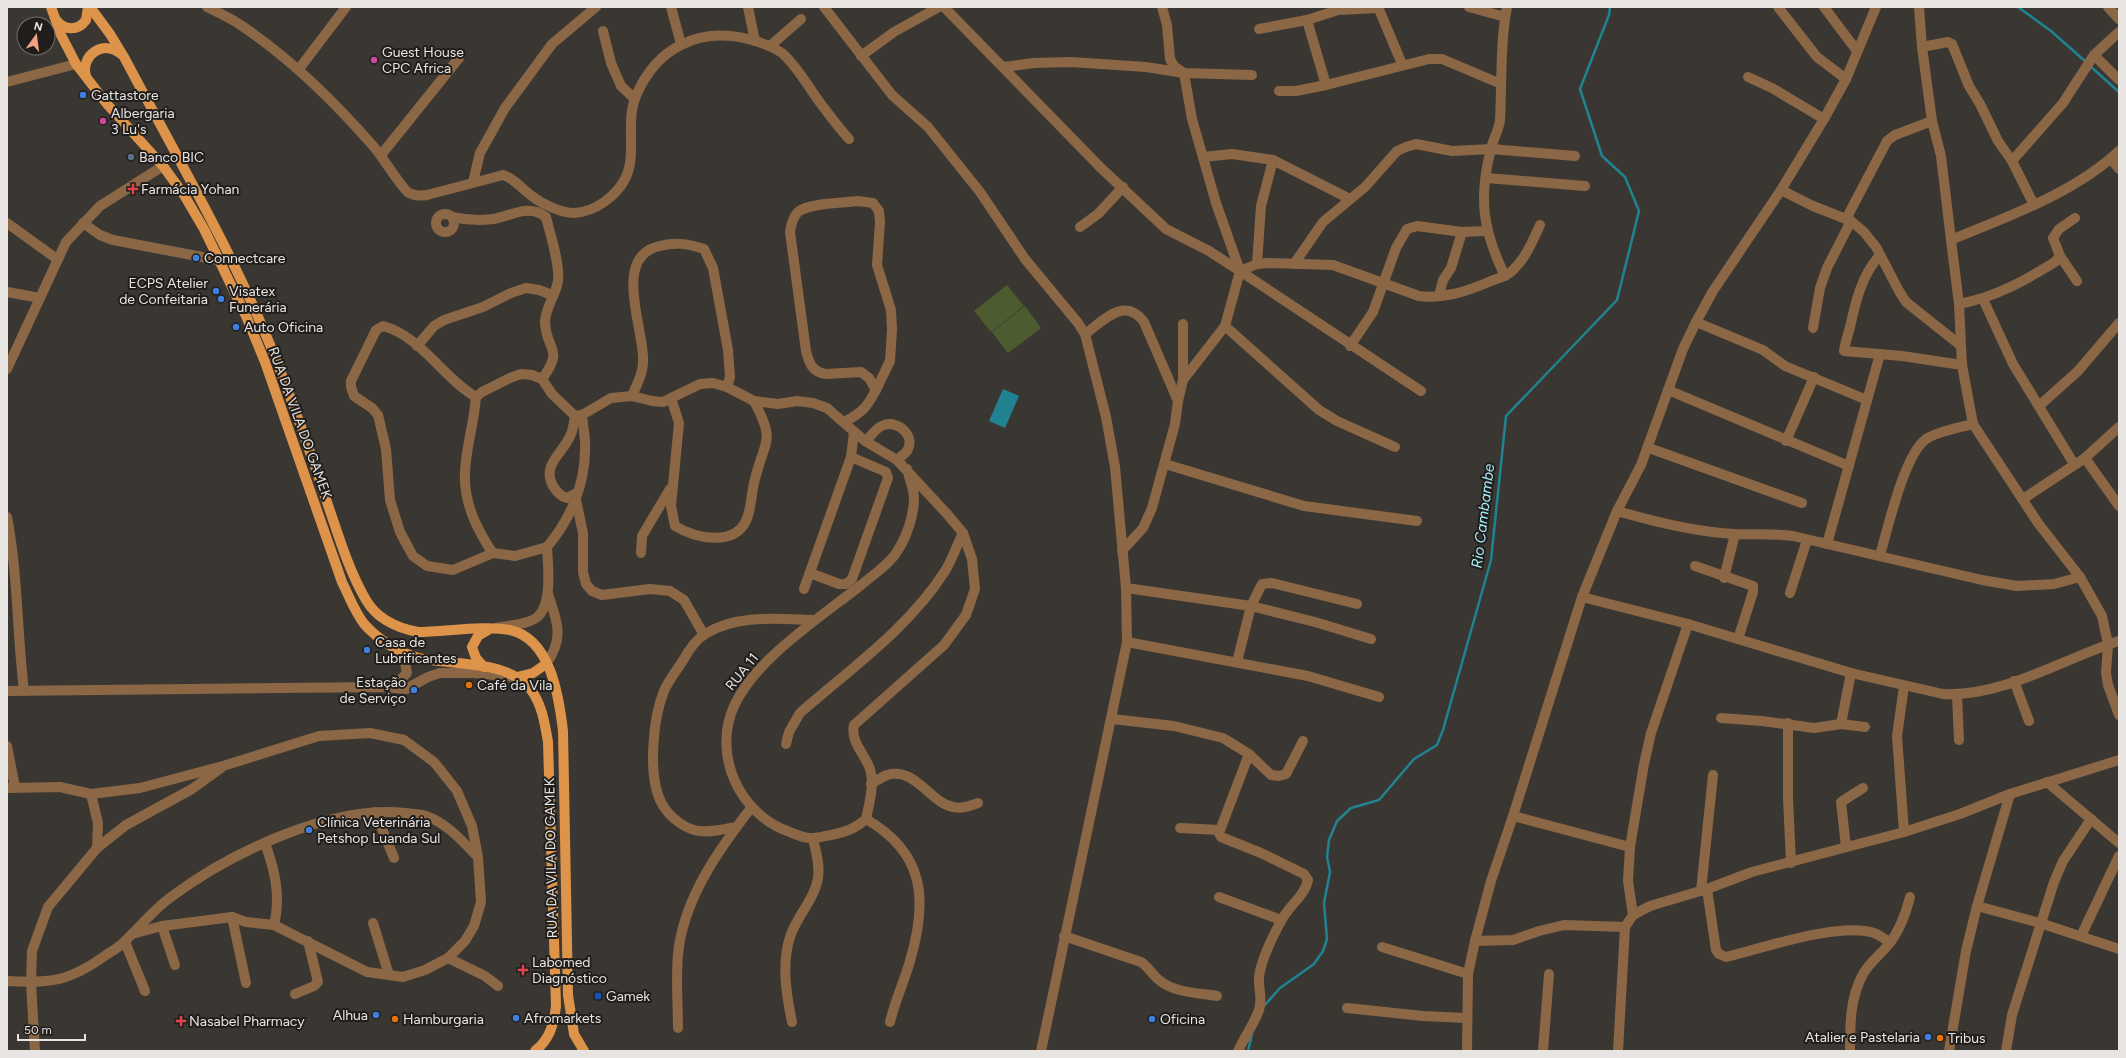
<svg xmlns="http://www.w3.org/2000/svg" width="2126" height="1058" font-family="Figtree,sans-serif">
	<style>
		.pitch { fill: #4d5c30 }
		.water { fill: #218391 }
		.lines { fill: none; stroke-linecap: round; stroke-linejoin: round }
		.stream { stroke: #218391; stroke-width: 2.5 }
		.minor { stroke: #8b6745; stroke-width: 10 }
		.major { stroke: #dd944a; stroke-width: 10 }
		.hotel-dot { fill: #d1479c; stroke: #201e1c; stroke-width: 1.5 }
		.shop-dot { fill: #3f7fe0; stroke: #201e1c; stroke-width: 1.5 }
		.service-dot { fill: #5c6f8a; stroke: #201e1c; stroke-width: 1.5 }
		.health-dot { fill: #e0444e; stroke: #201e1c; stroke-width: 1.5 }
		.food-dot { fill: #e8710a; stroke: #201e1c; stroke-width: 1.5 }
		.transit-dot { fill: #1a4fb4; stroke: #201e1c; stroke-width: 1.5 }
		.labels { text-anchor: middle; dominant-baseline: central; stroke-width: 4; stroke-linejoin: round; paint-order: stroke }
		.poi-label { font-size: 14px; fill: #e7e4e1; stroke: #201e1c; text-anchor: start }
		.street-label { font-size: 14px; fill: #e7e4e1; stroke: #201e1c }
		.water-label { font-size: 15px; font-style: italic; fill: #a7edf9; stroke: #201e1c }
	</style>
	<rect width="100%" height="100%" fill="#3a3732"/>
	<g class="pitch">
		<polygon points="1007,285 1024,306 991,332 974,311"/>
		<polygon points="1025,306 1041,328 1008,353 992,332"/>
	</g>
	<polygon class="water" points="1003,389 1019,396 1005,428 989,421"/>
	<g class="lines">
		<g class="stream">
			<polyline points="2018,7 2051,31 2086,62"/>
			<polyline points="2090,66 2119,92"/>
			<polyline points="1264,1006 1280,988 1314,964 1323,951 1327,939 1324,903 1330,872 1327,857 1329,840 1337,821 1351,808 1379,800 1414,759 1437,745 1443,730 1491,560 1506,416 1617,300 1639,211 1625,177 1602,156 1580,89 1609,15 1610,7"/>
			<polyline points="1248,1051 1252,1034"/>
		</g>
		<g class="minor">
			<path d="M 207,7 C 217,12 229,17 239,24 C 291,58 334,101 374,147 C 383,157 401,188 409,193 C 415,196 421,196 427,195 L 503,175 C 516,179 521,189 532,196 C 542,204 561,213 574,213 C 595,212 617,196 626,177 C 637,153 625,122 636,96 C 656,48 698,27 748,39 C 760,42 772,46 782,53 C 798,67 808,87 821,104 C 830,116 839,128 849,139"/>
			<polyline points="671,7 681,44"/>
			<polyline points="748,7 755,41"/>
			<polyline points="824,7 892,95 928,127 980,192 1025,259 1078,323 1085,334 1106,417 1115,467 1126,588 1127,642 1041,1051"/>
			<polyline points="944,7 1101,168 1166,229 1209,251 1240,271 1421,391"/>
			<polyline points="1378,7 1402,64"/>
			<polyline points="1469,7 1505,17"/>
			<polyline points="1778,7 1817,57 1846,79"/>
			<polyline points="1824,7 1857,51"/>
			<polyline points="1919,7 1922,47 1932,121 1941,156 1951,240 1959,304 1962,365 1973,424 2038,523 2080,577 2102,616 2108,644 2106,673 2108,685 2119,715"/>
			<polyline points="2108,7 2119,19"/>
			<polyline points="1307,20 1326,85"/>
			<polyline points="1259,29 1307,20 1338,10 1379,8"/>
			<polyline points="603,31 611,63 621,86 635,99"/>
			<polyline points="770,46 801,19"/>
			<polyline points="1922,47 1948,42 1952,44 1969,86 1980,104 1998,141 2012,161 2034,205"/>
			<polyline points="2094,55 2119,80"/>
			<polyline points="861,56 894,32 939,7"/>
			<polyline points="1004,67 1034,63 1071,62 1146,67 1184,73 1252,75"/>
			<polyline points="299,69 346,7"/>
			<polyline points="1748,77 1772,88 1824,119"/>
			<polyline points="7,82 76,64"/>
			<polyline points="1279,91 1296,91 1326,85 1429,59 1442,59 1501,84"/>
			<polyline points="381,155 459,58"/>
			<polyline points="1203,157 1232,154 1273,160 1350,199"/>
			<polyline points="2111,159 2119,169"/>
			<polyline points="2012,161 2063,103 2094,55 2119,32"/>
			<polyline points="1487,178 1585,186"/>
			<polyline points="473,182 480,153 505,108 552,44 596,7"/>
			<polyline points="1781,190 1813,206 1851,221 1864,232 1876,247 1899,291 1906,302 1960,345"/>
			<path d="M 858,201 L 873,203 L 879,211 L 880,222 L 877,265 L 891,310 L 892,330 L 890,361 L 876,390 L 869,378 L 861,372 L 826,374 C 812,372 809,363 806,351 L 790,232 C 791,225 793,217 798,212 C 809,203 843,203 858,201 Z"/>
			<circle cx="445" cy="223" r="9"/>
			<path d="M 452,217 C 466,220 479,221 493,219 C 512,216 528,203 546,217 C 550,234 560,263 558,281 C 556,295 545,308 545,322 C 546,351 565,348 542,379"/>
			<polyline points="1846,219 1887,141 1895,135 1932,121"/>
			<polyline points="7,223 57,259"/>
			<polyline points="83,223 100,235 113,240 218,260"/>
			<polyline points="1080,227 1098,214 1123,187"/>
			<path d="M 1951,240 C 2008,216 2073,194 2119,151"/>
			<path d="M 1880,255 C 1862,275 1856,300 1850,327 C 1848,335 1845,343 1844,351 L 1902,356 L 1962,365"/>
			<polyline points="2060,256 2077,281"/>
			<polyline points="1257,264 1261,206 1273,160"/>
			<polyline points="1294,264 1323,222 1365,187 1397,151 1406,147 1416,144 1452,151 1491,149 1575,156"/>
			<path d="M 1240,271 L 1257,264 L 1267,263 L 1333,265 L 1419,296 C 1445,299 1468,291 1491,281 C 1499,278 1508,276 1513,270 C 1526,258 1533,240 1540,225"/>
			<path d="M 1505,276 C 1483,231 1478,198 1491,149 C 1493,139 1499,130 1500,120 C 1502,82 1500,44 1507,7"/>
			<polyline points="7,292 40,298"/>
			<polyline points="1439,296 1443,280 1451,268 1462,232"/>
			<polyline points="1983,299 2013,364 2074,464"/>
			<path d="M 1959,304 C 1996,297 2024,281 2055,262 L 2060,256 L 2053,238 L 2059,229 L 2075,218"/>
			<polyline points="1696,322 1763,350 1785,366 1867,400"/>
			<polyline points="1225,326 1319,410 1337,421 1395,447"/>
			<polyline points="1813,328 1820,288 1827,268 1851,221"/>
			<path d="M 1085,334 C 1104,320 1125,296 1144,322 L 1178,401"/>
			<polyline points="417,346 434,326 444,320 483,307 511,293 526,288 539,290 552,295"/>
			<polyline points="1350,346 1373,312 1396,248 1407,229 1417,226 1462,232 1487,231"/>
			<polyline points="7,369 66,242 100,206 163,166"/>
			<polyline points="1183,380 1183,324"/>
			<polyline points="1668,390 1849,466"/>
			<path d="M 632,396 C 637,384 644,372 643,358 C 643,327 614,260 656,247 C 674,242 687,243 704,249 L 713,268 L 728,350 L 730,377 L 727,387"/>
			<path d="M 476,397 C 443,378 421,336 383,326 L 376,330 L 351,381 L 351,387 L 354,396 L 372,408 L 378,415 L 386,449 L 390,500 L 400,532 L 413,556 L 427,566 L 453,570 L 493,553"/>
			<path d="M 671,398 L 679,423 L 671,506 L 675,526 C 695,538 733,547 746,521 C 752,508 751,492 755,479 C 765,438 776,443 754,401"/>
			<polyline points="2039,406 2078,371 2119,323"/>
			<path d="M 575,416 C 574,422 573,429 571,434 C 564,453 541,464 553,486 C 557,492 560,496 567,498 L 577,493"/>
			<path d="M 844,422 C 862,413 867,407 876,390"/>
			<path d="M 865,441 C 872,436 876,427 884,425 C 899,420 916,437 907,451 C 904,455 900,457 897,460"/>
			<polyline points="1786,441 1814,377"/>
			<polyline points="1649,448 1802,503"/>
			<polyline points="2085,458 2119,506"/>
			<polyline points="1165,464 1304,506 1417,521"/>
			<polyline points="2023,499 2085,458 2119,427"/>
			<polyline points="576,500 583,533 583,572 586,584 592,591 602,595 650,589 670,591 684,600 704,635"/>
			<path d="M 1617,511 C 1655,522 1695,532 1734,534 C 1754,535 1773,533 1793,536 L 1982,580 L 2017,586 L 2054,584 L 2080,577"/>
			<path d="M 7,517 C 18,574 17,633 24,691"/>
			<polyline points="1827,544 1880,354"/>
			<path d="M 547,547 L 515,556 L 493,553 C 486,544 481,534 476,524 C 453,474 472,446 476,397 L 482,392 L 510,378 L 521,374 L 532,375 L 542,379 L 552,394 L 575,416 L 582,415"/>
			<polyline points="1122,551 1143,528 1152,508 1175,424 1178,401 1183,380 1225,326 1240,271 1216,203 1192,119 1184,73 1174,66 1170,59 1167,25 1162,7"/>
			<polyline points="641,553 642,536 670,489"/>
			<path d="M 1880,555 C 1888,528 1904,455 1926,439 C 1939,431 1958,428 1973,424"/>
			<polyline points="1695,566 1753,586 1753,592 1738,639"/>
			<polyline points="810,573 839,584 846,584 852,579 888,478 886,472 851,457"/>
			<polyline points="1724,578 1735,534"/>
			<polyline points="1126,588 1251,606 1315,622 1371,639"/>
			<polyline points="804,589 851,457 854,432"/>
			<polyline points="1790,593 1807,540"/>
			<path d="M 1582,597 L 1688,624 L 1851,673 L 1943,694 C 2004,697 2062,659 2119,641"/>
			<path d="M 496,628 C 508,625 526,625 536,618 C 553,606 548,565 547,547 C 570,520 585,485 585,450 C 586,439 583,427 582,415 L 611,398 L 632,396 L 652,401 L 663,402 L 700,384 L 713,383 L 727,387 L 754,401 L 778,404 L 797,401 L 813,403 L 827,408 L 865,441 L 897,460 L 948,515 L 963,533 L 972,559 L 975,589 L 966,615 L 944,645 L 854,725 C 850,742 865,754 870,769 C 875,784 869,804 866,819 C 855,829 845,832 831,835 C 825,836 819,838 813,838 C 806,839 797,835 790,832 C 739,815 711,753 735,704 C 757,658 821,617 861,585 C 873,575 891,563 898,550 C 907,536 914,515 914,498 C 914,489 909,478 907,469"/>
			<polyline points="1127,642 1308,676 1379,697"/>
			<polyline points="1237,662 1251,606 1262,584 1272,583 1357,604"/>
			<path d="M 546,664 C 565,638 557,621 548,594"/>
			<polyline points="2014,681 2029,721"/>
			<polyline points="387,686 396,684 407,673 404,658 400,651"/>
			<polyline points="1904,686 1897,736 1904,832"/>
			<polyline points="7,691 383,687 406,689 428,677 440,673 474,673 515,677"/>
			<polyline points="1957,695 1959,740"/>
			<polyline points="1721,718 1762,721 1814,728 1841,724 1865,727"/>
			<polyline points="1112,719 1174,726 1223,738 1249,754 1271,775 1279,776 1286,774 1303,741"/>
			<polyline points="1788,723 1788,798 1791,863"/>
			<polyline points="1841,724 1851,673"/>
			<path d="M 786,744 L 789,732 L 800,713 C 850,669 909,628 945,571 C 952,560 957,545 963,533"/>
			<polyline points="7,746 15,787"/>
			<polyline points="2047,782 2119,843"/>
			<path d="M 871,784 C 876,781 882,777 887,775 C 916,767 929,802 953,807 C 962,809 969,806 978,803"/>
			<polyline points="7,788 60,787 91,794 140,788 223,766 319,736 370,733 404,740 434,762 457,791 472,826 478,857 481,902 474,926 465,941 448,958 425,970 403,977 367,972 274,925 246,922 232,917 162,926 132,934"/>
			<polyline points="91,794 98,823 97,848"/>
			<polyline points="375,812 394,858"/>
			<polyline points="1513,816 1630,847"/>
			<path d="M 866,819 C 925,853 928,900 910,961 C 904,982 895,1001 890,1022"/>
			<path d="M 736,827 C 724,829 707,834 694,830 C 681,826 669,816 662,804 C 647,777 653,718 664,691 C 668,681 676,671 682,662 C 687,653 695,640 705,634 C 737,614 778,619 814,620"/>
			<polyline points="1180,828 1219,830"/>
			<path d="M 265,843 C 275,871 281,896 274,925"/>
			<polyline points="1846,847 1841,802 1863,788"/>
			<path d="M 1707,889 L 1716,950 L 1719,954 L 1726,957 C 1763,948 1838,922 1874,933 C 1880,935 1885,939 1890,943"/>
			<polyline points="1701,891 1713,775"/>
			<polyline points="1219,897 1281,920"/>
			<polyline points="1977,906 2040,923 2119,949"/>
			<polyline points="1633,915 1650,906 1707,889 1752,872 1904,832 1960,814 2010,794 2119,760"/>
			<polyline points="232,917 246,983"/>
			<polyline points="373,923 389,975"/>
			<polyline points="162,926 175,965"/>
			<path d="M 1064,936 L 1141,962 C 1149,967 1152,975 1159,980 C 1174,993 1199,993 1217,996"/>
			<polyline points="2081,936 2119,856"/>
			<polyline points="1475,941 1513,940 1539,931 1564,925 1625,927"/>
			<polyline points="125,942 145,991"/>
			<polyline points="1382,947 1468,974"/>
			<polyline points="448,958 485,976 498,986"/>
			<path d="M 7,981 C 50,984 70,981 106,955 C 112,951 120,947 125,941 C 141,926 153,910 171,897 C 230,853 330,805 405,813 C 412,814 420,814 426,816 C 447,823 463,842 478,857"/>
			<polyline points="295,994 314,986 318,982 308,941"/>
			<polyline points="1347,1008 1423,1016 1466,1018"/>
			<path d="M 792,1022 C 786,993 781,962 791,934 C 798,915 815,898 818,878 C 820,865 816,851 813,839"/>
			<path d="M 678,1028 C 678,1001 675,972 679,946 C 687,894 720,848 751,808"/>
			<polyline points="35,1051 31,983 32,951 48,907 97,848 126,825 192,789 221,768"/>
			<path d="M 1238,1051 C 1244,1038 1254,1024 1259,1010 C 1263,998 1258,989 1259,977 C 1261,960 1272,938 1280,923 C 1287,907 1305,896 1308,880 L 1304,874 L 1261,853 L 1221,837 L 1219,833 L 1249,754"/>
			<polyline points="1467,1051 1468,974 1475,941 1491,881 1513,816 1582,597 1617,511 1641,465 1683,349 1696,322 1713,291 1781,190 1824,119 1846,79 1876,7"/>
			<polyline points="1543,1051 1549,974"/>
			<polyline points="1618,1051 1625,927 1633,915 1628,881 1630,847 1644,764 1651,733 1688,624"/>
			<path d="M 1850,1051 C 1850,1024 1850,998 1863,974 C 1870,962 1881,954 1889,944 C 1900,930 1906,913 1910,897"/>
			<polyline points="1949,1051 1966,951 1977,906 2010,794"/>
			<polyline points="2006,1051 2012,1015 2054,882 2063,861 2091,819"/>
		</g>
		<g class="major">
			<path d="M 51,7 L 61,35 L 76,64 L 107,104 L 163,166 L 184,195 L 204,229 L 246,316 L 265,362 L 342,582 C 349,596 355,613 365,625 C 379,640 399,653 419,658 C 453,666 508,659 531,690 C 542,704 545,725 548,742 L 556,1006 C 554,1024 550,1039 535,1051"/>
			<path d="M 90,7 L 110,34 L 124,57 C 177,157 235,256 277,362 C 295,409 312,457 328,505 C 339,537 349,571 366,600 C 377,619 397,628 418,632 C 444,632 485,625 510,630 C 551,639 559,697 563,731 L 568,995 L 574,1034 L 584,1051"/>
			<path d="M 56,20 C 65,31 78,31 86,20 L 88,7"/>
			<path d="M 86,76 C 80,55 104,39 121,54"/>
			<polyline points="484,667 476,658 472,647 478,636 488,630"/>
			<polyline points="517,677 533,673 546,664"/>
		</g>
	</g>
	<g class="hotel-dot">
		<circle cx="374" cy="60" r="4"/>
		<circle cx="103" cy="121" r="4"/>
	</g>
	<g class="shop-dot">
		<circle cx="83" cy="95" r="4"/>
		<circle cx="196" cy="258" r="4"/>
		<circle cx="216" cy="291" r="4"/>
		<circle cx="221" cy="299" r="4"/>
		<circle cx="236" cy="327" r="4"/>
		<circle cx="367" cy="650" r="4"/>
		<circle cx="414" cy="690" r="4"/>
		<circle cx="309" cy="830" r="4"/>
		<circle cx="376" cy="1015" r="4"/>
		<circle cx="516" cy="1018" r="4"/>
		<circle cx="1152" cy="1019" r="4"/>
		<circle cx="1928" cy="1037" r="4"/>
	</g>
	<circle class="service-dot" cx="131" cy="157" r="4"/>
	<g class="health-dot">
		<path d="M131 183h4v4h4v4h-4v4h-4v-4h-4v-4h4z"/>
		<path d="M521 964h4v4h4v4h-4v4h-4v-4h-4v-4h4z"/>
		<path d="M179 1015h4v4h4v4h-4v4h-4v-4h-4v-4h4z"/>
	</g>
	<g class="food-dot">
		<circle cx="469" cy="685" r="4"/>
		<circle cx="395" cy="1019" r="4"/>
		<circle cx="1940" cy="1038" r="4"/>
	</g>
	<rect class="transit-dot" x="594" y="992" width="8" height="8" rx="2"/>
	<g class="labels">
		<g class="poi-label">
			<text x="382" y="52">Guest House<tspan x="382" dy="16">CPC Africa</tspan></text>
			<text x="91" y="95">Gattastore</text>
			<text x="111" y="113">Albergaria<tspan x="111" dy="16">3 Lu's</tspan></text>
			<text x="139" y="157">Banco BIC</text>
			<text x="141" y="189">Farmácia Yohan</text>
			<text x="204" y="258">Connectcare</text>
			<text x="208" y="283" text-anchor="end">ECPS Atelier<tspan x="208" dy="16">de Confeitaria</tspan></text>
			<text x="229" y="291">Visatex<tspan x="229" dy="16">Funerária</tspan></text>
			<text x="244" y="327">Auto Oficina</text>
			<text x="375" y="642">Casa de<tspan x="375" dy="16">Lubrificantes</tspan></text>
			<text x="406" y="682" text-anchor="end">Estação<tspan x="406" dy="16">de Serviço</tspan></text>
			<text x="477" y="685">Café da Vila</text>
			<text x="317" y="822">Clínica Veterinária<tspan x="317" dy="16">Petshop Luanda Sul</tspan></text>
			<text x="532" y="962">Labomed<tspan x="532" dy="16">Diagnóstico</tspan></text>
			<text x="606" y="996">Gamek</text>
			<text x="368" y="1015" text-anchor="end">Alhua</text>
			<text x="524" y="1018">Afromarkets</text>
			<text x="403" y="1019">Hamburgaria</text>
			<text x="1160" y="1019">Oficina</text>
			<text x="189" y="1021">Nasabel Pharmacy</text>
			<text x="1920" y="1037" text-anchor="end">Atalier e Pastelaria</text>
			<text x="1948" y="1038">Tribus</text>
		</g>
		<g class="street-label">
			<text transform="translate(300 423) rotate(70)">RUA DA VILA DO GAMEK</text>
			<text transform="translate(742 672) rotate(-51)">RUA 11</text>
			<text transform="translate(551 858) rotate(-91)">RUA DA VILA DO GAMEK</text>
		</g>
		<g class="water-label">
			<text transform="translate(1483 516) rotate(-83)">Rio Cambambe</text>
		</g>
	</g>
	<rect width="2126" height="1058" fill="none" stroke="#e7e4e1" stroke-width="16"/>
	<g transform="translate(36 36) rotate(14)"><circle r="19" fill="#201e1c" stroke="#706d6b"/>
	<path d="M0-3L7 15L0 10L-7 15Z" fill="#f3a082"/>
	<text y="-6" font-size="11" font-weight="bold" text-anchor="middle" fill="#e7e4e1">N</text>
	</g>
	<path d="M18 1034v6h67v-6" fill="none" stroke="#e7e4e1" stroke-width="2"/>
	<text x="24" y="1034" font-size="12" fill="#e7e4e1" stroke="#201e1c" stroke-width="3" paint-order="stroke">50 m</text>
</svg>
